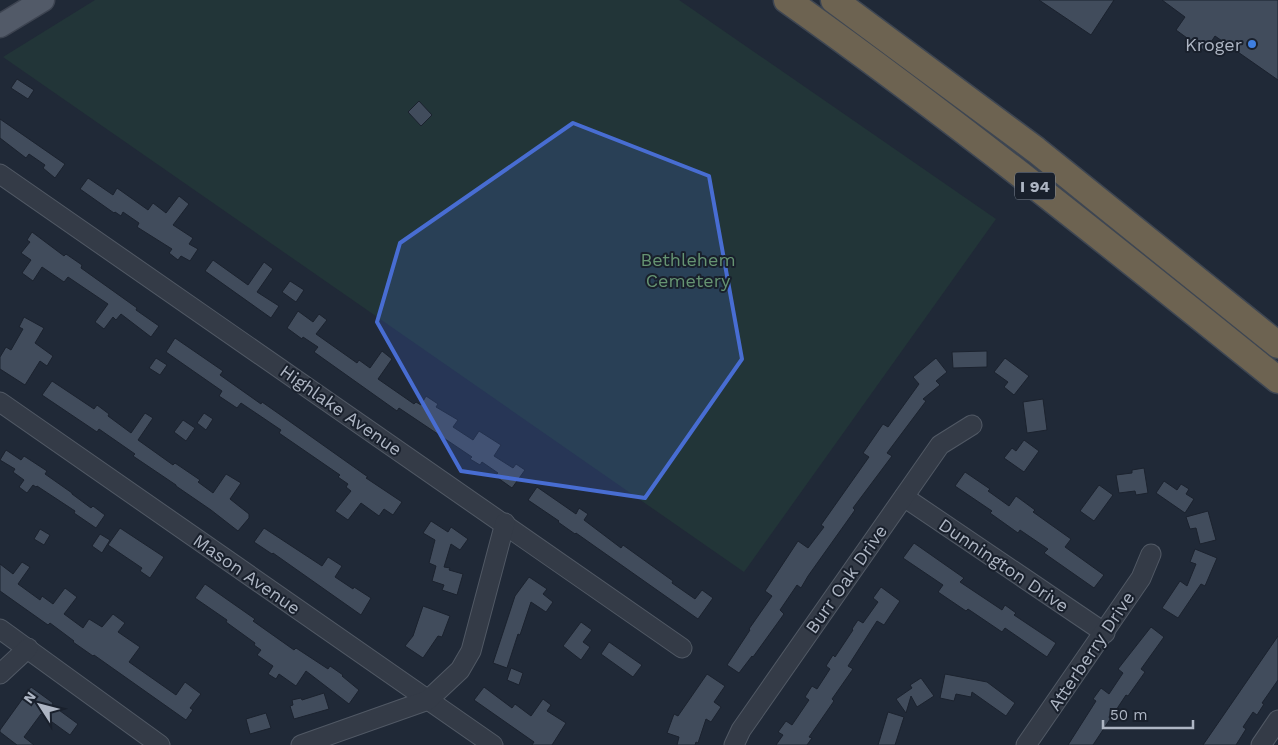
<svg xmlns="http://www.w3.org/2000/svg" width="1278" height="745" font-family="'Work Sans',sans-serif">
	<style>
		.green { fill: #223538 }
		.building { fill: #414c5c; stroke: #1b222e }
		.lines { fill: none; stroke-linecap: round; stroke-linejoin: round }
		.minor-casing { stroke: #515965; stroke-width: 21 }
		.major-casing { stroke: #3d4451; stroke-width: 25 }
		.highway-casing { stroke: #3e4652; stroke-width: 29 }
		.minor { stroke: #343b47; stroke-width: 19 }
		.major { stroke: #525a68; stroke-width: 22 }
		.highway { stroke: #6d6351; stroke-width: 26 }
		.marked { fill: #486dd2; fill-opacity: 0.2; stroke: #486dd2; stroke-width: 4; stroke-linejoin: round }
		.shop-dot { fill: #3f7fe0; stroke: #19202c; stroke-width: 2 }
		.labels { text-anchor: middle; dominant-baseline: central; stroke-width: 4; stroke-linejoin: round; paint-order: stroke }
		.shield { fill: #19202c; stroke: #818996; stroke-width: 1 }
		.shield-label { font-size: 16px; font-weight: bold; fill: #aeb6c4 }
		.poi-label { font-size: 18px; fill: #aeb6c4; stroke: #19202c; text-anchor: end }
		.park-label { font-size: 18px; fill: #669472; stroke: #19202c }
		.street-label { font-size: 18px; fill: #aeb6c4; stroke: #19202c }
	</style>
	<rect width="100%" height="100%" fill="#202937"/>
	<polygon class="green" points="95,0 679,0 996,219 744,572 3,57"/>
	<g class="building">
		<polygon points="1039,0 1114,0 1091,35"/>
		<polygon points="1162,0 1278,0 1278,80 1215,36 1205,51 1176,30 1185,17"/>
		<polygon points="17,79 34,90 28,99 11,88"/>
		<polygon points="419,101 432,115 421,126 408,112"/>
		<polygon points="0,119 65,164 55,178 43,168 45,165 29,154 26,158 0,138"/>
		<polygon points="88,178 113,195 117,188 148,210 153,203 166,213 179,196 189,204 173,225 193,238 189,244 198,249 190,261 181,256 178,260 169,253 172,249 137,227 139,223 123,212 121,216 115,212 114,213 80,189"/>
		<polygon points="32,232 64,256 66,254 82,265 81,268 137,308 136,310 159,326 151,337 121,314 116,320 113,317 104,329 95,322 108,304 71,279 68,277 64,282 42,267 33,281 22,273 31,260 21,253 30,242 27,240"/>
		<polygon points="213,260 248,285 264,262 273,269 257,292 279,306 271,318 205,271"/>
		<polygon points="290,281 304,290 296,302 282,292"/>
		<polygon points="298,311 313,322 319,314 327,320 316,334 357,363 359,360 370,368 382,351 392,359 378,379 414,404 416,402 421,405 426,396 438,404 436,407 458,420 453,427 473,440 479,431 501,445 494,456 513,468 516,464 525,470 512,488 495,476 498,473 482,462 480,465 470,459 472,457 399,408 397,411 314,352 318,347 303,337 302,339 287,328"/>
		<polygon points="24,317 44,328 35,343 53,356 47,366 40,361 25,385 0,369 0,357 6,347 11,350 23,329 19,327"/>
		<polygon points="175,338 223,371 220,375 261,404 262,402 282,416 368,477 366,478 402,502 393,515 384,509 379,516 361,503 348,520 335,511 351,491 346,487 348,484 338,477 340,475 279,433 281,430 241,403 237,408 219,396 222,391 166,352"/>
		<polygon points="987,351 987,367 953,368 952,352"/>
		<polygon points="156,358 167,365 160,375 149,368"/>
		<polygon points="936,358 947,372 936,381 940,385 923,399 926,401 887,453 892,456 853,508 855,510 808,576 801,588 797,585 780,610 784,614 753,657 752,656 739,673 727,665 750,630 749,629 772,596 765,591 798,541 808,548 824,527 821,525 869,457 863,453 883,424 888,427 919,384 913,377"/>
		<polygon points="1005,358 1029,376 1014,395 1004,387 1008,382 994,372"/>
		<polygon points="52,381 94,409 97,405 109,414 108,416 131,433 145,413 153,418 138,440 173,465 175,463 200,480 198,482 213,493 226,474 241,483 230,499 249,514 249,518 238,531 211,510 176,486 176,485 133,456 135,454 99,429 97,432 42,395"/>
		<polygon points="1043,399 1047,430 1027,433 1023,402"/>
		<polygon points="204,413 213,419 206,430 197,423"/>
		<polygon points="183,420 195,428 186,441 174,432"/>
		<polygon points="1024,440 1039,451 1024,472 1004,458 1012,448 1016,451"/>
		<polygon points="6,450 21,460 24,456 47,471 45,474 72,493 72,494 91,508 93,506 105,515 96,528 74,513 75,511 37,486 36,487 33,485 27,493 19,487 24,480 13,472 15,469 0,460"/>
		<polygon points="1144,468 1148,493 1136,495 1135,491 1119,493 1116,475 1132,473 1132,470"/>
		<polygon points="965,472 990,489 988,491 1009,506 1016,496 1035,510 1033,512 1071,539 1065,547 1104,575 1094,588 1044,553 1048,549 1020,530 1018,533 990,513 992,511 955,486"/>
		<polygon points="1164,481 1177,490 1181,484 1189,489 1186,494 1194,499 1185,513 1156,493"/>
		<polygon points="1099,485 1113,495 1094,521 1080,511"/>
		<polygon points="537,487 576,514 579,508 588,514 584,520 621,548 623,545 673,581 672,583 695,599 702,590 713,598 698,619 576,533 575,534 558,522 559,521 528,500"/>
		<polygon points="1208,511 1216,540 1200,544 1196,528 1190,529 1186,517"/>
		<polygon points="431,521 448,532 451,527 468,539 460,550 451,544 444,567 450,568 449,570 463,574 457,595 442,590 444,585 432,581 436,566 429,563 435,540 423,533"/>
		<polygon points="120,528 164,557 150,578 140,571 142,568 108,545"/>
		<polygon points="264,528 322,566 328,557 342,566 335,577 353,589 354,587 371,598 361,615 273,553 272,554 254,542"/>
		<polygon points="40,529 50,535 44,545 34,539"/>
		<polygon points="100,534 110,540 102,553 92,546"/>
		<polygon points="914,543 964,578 960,582 1002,610 1005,605 1016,613 1014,615 1056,643 1047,657 1005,628 1002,632 968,609 966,611 938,592 943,585 903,558"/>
		<polygon points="1195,549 1217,558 1205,586 1201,584 1178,618 1162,608 1180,581 1187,586 1196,564 1190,562"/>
		<polygon points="22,562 30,567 18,584 40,600 42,596 53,604 65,588 77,597 64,614 83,628 89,619 102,627 113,614 125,623 118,632 140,647 129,662 176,695 185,682 201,694 190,708 193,710 186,720 94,655 93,656 73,642 74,641 50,623 48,625 0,591 0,564 13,574"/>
		<polygon points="529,577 547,589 543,594 553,602 546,612 531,602 520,635 518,634 507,668 493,663 515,596"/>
		<polygon points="205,584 255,619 253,621 294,650 296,648 328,669 330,666 343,675 342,676 359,690 349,704 306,671 296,686 279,674 276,679 268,674 273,666 257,655 261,650 254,645 255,643 226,622 227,620 195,598"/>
		<polygon points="881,587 900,601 884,625 877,621 848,666 853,669 832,699 834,701 809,737 812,738 807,745 776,745 783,735 778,732 786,721 792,725 809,700 805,697 812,686 817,689 830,669 826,666 833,655 835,657 853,630 852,629 858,620 863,623 878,602 873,598"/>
		<polygon points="423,606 450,616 442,637 438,636 423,658 405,646 413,636"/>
		<polygon points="581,622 592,630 583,642 590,647 581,660 563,646"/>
		<polygon points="1151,627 1164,637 1141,669 1145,672 1128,696 1126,695 1093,745 1068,745 1096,701 1093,699 1101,688 1109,694 1123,673 1118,669"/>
		<polygon points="1278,636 1278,680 1262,703 1264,704 1257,715 1253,712 1243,727 1246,729 1236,745 1203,745"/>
		<polygon points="609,642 642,665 633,677 601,654"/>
		<polygon points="511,668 523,673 519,685 507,680"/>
		<polygon points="707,674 725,686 714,702 721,707 711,722 706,719 698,743 696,742 695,745 677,745 679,737 667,733 674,714 678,716"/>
		<polygon points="945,674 987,682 1015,703 1006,716 972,692 971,697 956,694 954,701 940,698"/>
		<polygon points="921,678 934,696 917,707 911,696 906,713 896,699 912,688 910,685"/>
		<polygon points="31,687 53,703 52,705 78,724 70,735 41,714 24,737 34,745 17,745 0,732 0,730"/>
		<polygon points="484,687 512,708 515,704 531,716 543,699 551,705 547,711 566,723 552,745 532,745 534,742 474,700"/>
		<polygon points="324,693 329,709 294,719 290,706 293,705 292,700 301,698 302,700"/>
		<polygon points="888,712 904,717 895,745 878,745"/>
		<polygon points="266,713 271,728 250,734 246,719"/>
	</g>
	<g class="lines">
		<g class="minor-casing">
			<g id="minor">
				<polyline points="0,174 682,648"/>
				<polyline points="0,402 493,745"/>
				<polyline points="904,497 1105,633"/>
				<polyline points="0,629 160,745"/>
				<polyline points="0,674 28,648"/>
				<polyline points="301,745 428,700 460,670 471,651 505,523"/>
				<polyline points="734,745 741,730 940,445 972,425"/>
				<polyline points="1026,745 1141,578 1151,554"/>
				<polyline points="1261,745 1278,720"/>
			</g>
		</g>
		<g class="major-casing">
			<polyline id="major" points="0,26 43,0"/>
		</g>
		<g class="highway-casing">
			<g id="highway">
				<path d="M 787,0 C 956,120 1117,250 1278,380"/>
				<polyline points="834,0 1036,150 1278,345"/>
			</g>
		</g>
		<use href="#minor" class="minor"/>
		<use href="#major" class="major"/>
		<use href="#highway" class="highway"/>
	</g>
	<path class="marked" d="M 573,123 L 709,176 L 742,359 L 645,498 L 461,471 L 377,322 L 400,243 Z"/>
	<circle class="shop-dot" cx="1252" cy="44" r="5"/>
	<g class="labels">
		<rect class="shield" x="1015" y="172.5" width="40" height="27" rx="4"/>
		<g class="shield-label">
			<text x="1035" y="186">I 94</text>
		</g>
		<g class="poi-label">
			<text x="1242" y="44">Kroger</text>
		</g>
		<g class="park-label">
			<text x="688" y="259">Bethlehem<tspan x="688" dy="21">Cemetery</tspan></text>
		</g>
		<g class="street-label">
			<text transform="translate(341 410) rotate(35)">Highlake Avenue</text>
			<text transform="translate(1004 565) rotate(34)">Dunnington Drive</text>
			<text transform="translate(247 574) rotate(35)">Mason Avenue</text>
			<text transform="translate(846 579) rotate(-55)">Burr Oak Drive</text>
			<text transform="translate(1091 651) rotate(-56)">Atterberry Drive</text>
		</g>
	</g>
	<g transform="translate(40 705) rotate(306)" stroke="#19202c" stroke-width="4" paint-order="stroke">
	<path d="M0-4L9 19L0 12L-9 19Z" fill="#aeb6c4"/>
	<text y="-8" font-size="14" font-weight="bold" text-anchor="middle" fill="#aeb6c4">N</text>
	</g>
	<path d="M1103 720v8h90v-8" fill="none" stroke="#aeb6c4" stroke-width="2.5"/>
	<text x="1110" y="720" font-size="15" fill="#aeb6c4" stroke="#19202c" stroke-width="4" paint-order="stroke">50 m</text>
</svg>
